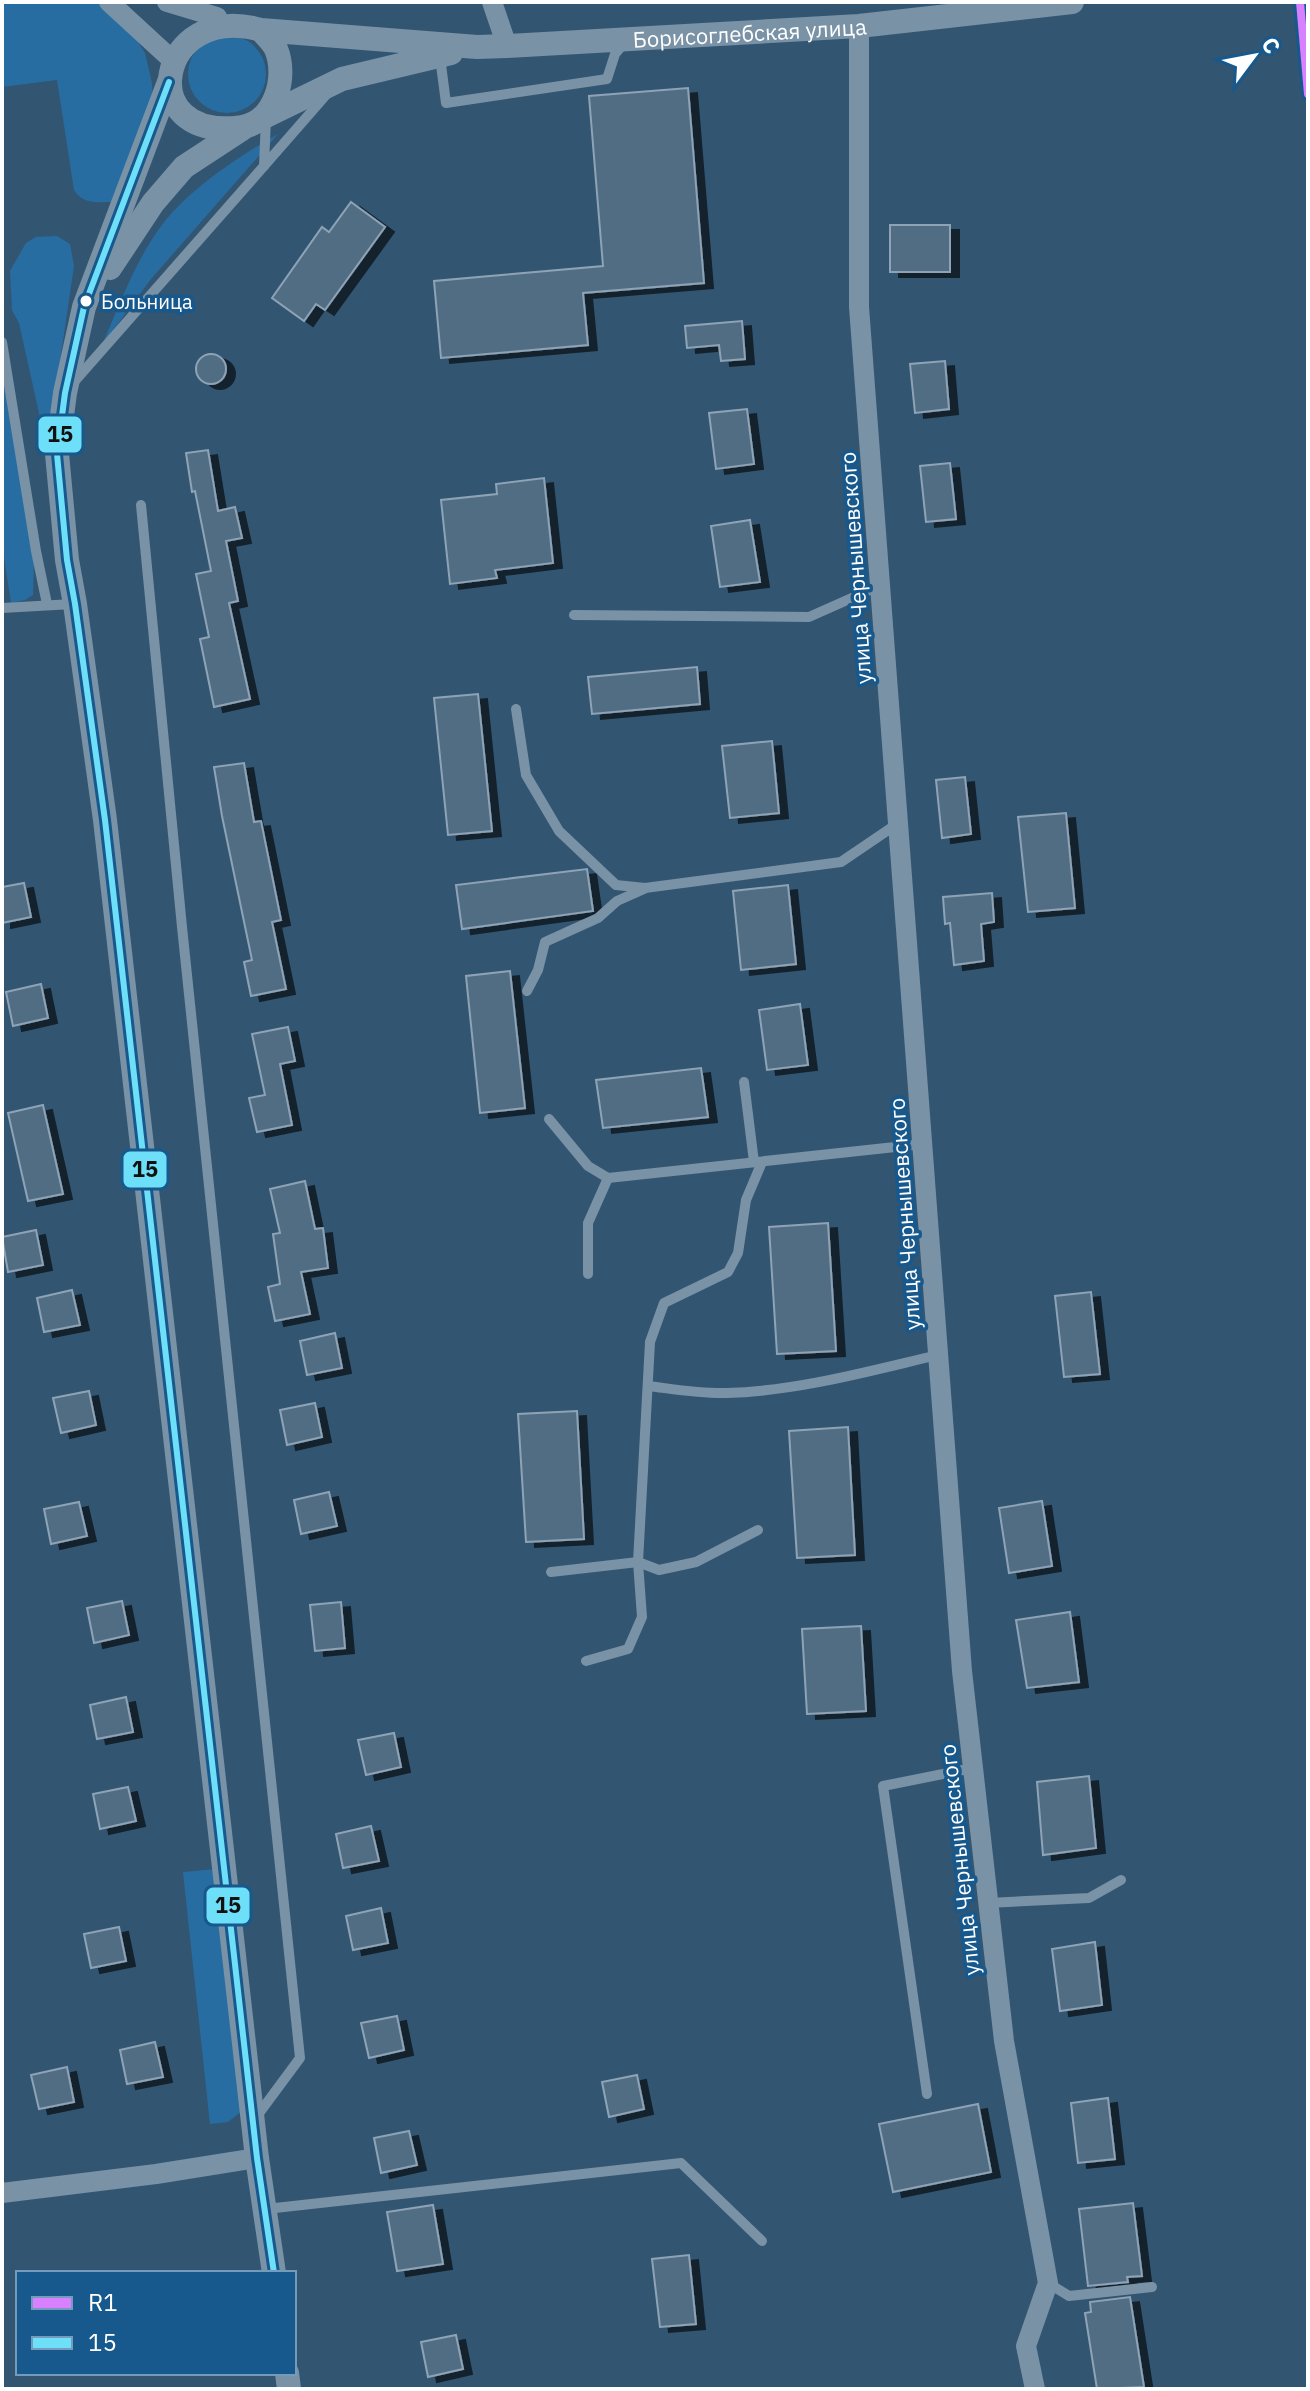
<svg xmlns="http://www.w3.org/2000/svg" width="1310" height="2391" font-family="'IBM Plex Sans',sans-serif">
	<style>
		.green { fill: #286da2 }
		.building { fill: #516d84; stroke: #8ea3b5; stroke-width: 2; filter: url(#shadow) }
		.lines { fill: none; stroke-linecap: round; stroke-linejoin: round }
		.service { stroke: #7992a6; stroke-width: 10 }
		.minor { stroke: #7992a6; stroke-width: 20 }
		.tertiary { stroke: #7992a6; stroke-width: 24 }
		.bus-1-casing { stroke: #17588d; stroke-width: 12 }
		.bus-1 { stroke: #6ddff8; stroke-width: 6 }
		.rail-1-casing { stroke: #17588d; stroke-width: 14 }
		.rail-1 { stroke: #d880ff; stroke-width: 8 }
		.bus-dot { fill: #fff; stroke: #17588d; stroke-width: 3 }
		.labels { text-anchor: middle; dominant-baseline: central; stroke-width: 7; stroke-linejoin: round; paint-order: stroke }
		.bus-label { font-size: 20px; fill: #fff; stroke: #17588d; text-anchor: start }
		.street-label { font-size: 22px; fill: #fff; stroke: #17588d }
		.line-badge { stroke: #17588d; stroke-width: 3 }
		.pale-badge-label { font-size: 22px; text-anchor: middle; font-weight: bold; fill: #111 }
	</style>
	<defs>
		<filter id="shadow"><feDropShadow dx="9" dy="5" stdDeviation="0" flood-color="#0009"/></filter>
	</defs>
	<rect width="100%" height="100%" fill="#325572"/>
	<g class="green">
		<path d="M 2,2 L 101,2 L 128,26 L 145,53 L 152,83 L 153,112 L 114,202 C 99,202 83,205 74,190 L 57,80 L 2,87 Z"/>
		<circle cx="227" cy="74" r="39"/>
		<path d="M 278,134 L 151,279 L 102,345 C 119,306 134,264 159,229 C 186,191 238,157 278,134 Z"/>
		<polygon points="57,236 70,244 74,266 47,449 19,323 12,310 10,271 26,243 36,237"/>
		<polygon points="2,372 34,563 33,595 25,600 11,603 2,544"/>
		<polygon points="216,1869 242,2111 228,2122 210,2124 183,1872"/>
	</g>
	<g class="building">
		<polygon points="688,88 704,283 583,293 588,345 441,358 434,281 603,266 589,96"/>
		<polygon points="351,202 385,227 325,310 316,304 304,321 272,298 322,227 329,232"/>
		<rect x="890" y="225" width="60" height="47"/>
		<polygon points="742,321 745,359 721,361 719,345 687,348 685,326"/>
		<circle cx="211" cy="369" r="15"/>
		<polygon points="945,361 949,409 915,413 910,364"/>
		<polygon points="747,409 754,464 716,469 709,413"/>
		<polygon points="208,450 218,511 235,507 242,538 226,541 238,601 229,603 250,699 214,707 200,639 209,637 196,574 211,571 195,491 192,492 186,453"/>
		<polygon points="950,463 956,519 926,522 920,466"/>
		<polygon points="544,478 553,563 495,570 497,578 450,584 441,500 497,494 496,484"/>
		<polygon points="750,520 760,582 720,587 711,526"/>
		<polygon points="697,667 700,704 592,714 588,677"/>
		<polygon points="478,694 492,831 448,835 434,698"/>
		<polygon points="772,741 779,813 730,818 722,746"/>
		<polygon points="244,763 254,822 261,821 281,920 272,922 286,989 251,996 244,962 252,960 222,816 214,767"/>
		<polygon points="965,777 971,834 942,838 936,780"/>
		<polygon points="1066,813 1075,908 1028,912 1018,817"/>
		<polygon points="587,869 593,911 462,929 456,885"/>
		<polygon points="24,883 31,917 2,923 2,887"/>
		<polygon points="788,885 796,964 741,970 733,891"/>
		<polygon points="992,893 994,922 981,924 984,961 954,965 950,923 945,924 943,897"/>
		<polygon points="510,971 525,1108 480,1113 466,976"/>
		<polygon points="41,984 48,1018 13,1026 6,992"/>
		<polygon points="800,1004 808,1065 767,1070 759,1010"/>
		<polygon points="288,1027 295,1061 280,1064 292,1125 257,1132 249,1098 265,1095 252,1034"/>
		<polygon points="701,1068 708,1117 603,1128 596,1080"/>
		<polygon points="43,1105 63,1194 28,1201 8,1113"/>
		<polygon points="305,1181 315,1229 323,1228 328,1268 301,1272 310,1314 275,1321 268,1287 280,1284 273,1234 280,1233 270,1189"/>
		<polygon points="828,1223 836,1351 777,1354 769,1227"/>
		<polygon points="36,1230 43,1265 8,1272 2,1237"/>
		<polygon points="72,1290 80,1325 44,1332 37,1298"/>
		<polygon points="1091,1292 1100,1374 1064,1377 1055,1296"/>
		<polygon points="335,1333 342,1368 307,1375 300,1341"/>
		<polygon points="89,1391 96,1425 61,1433 53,1398"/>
		<polygon points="315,1403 322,1437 287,1445 280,1410"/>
		<polygon points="577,1411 584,1539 526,1542 518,1414"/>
		<polygon points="848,1427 855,1555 797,1558 789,1431"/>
		<polygon points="329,1492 337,1526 301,1534 294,1500"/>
		<polygon points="1042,1501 1052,1566 1009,1573 999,1508"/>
		<polygon points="79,1502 87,1536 51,1544 44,1509"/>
		<polygon points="122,1601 129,1635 94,1643 87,1608"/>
		<polygon points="341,1602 345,1648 315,1651 310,1605"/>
		<polygon points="1070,1612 1079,1682 1027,1688 1016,1620"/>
		<polygon points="861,1626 866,1711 807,1714 802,1629"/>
		<polygon points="126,1697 133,1732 97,1739 90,1705"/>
		<polygon points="394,1733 401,1767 366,1775 358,1740"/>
		<polygon points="1089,1776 1096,1848 1043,1855 1037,1782"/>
		<polygon points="128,1787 136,1821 100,1829 93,1794"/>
		<polygon points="371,1826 379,1861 343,1868 336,1834"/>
		<polygon points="381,1908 388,1943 353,1950 346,1916"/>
		<polygon points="119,1927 126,1961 91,1968 84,1934"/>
		<polygon points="1095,1942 1102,2005 1060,2011 1052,1949"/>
		<polygon points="397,2016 404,2050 369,2058 361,2023"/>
		<polygon points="155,2042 163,2077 127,2084 120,2050"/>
		<polygon points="67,2067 74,2102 39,2109 31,2075"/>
		<polygon points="637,2075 644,2109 609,2117 602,2082"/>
		<polygon points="1108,2098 1115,2159 1078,2163 1071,2103"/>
		<polygon points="978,2104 991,2172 893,2192 879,2124"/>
		<polygon points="409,2131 417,2165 381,2173 374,2138"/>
		<polygon points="1133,2203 1142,2276 1127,2277 1128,2282 1088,2286 1079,2209"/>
		<polygon points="433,2205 443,2264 397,2271 387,2212"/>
		<polygon points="689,2255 696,2324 660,2327 652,2259"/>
		<polygon points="1130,2297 1144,2387 1097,2389 1085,2313 1091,2312 1090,2302"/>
		<polygon points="456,2335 463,2369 428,2377 421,2342"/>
	</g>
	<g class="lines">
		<g class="service">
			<polyline points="440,57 446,103 607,79 615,54 625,42"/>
			<polyline points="264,166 326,95"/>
			<polyline points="2,342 36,551 47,604"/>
			<polyline points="74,382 264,166 266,118"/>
			<polyline points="141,505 182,927 300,2058 257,2116"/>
			<polyline points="2,608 73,604"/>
			<polyline points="574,615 809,617 881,585"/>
			<polyline points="516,709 526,775 559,831 616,885 645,888 841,862 897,824"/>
			<polyline points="527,991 538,970 545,942 598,918 617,901 644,889"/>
			<polyline points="744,1082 754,1162"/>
			<polyline points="549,1119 588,1166 608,1178 923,1144"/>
			<polyline points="588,1274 588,1223 608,1178"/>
			<path d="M 648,1386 C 673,1389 701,1394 727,1393 C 798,1391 869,1371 938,1355"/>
			<polyline points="551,1572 638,1562 659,1570 696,1562 758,1530"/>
			<polyline points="586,1661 628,1649 642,1617 638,1562 650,1342 664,1303 728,1272 738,1253 746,1200 762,1162"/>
			<polyline points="988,1903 1089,1898 1121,1880"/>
			<polyline points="927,2094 883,1786 973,1768"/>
			<polyline points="266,2209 681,2163 762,2241"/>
			<polyline points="1048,2283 1069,2296 1152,2287"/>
		</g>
		<g class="minor">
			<polyline points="109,2 170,58"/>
			<polyline points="167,2 217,17"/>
			<polyline points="492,2 507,46"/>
			<polyline points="859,26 859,307 962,1671 1004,2041 1048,2283 1026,2346 1035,2389"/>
			<polyline points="2,2193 156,2174 257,2158"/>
		</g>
		<g class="tertiary">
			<path id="s1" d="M 261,30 C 266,36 273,42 276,49 C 288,77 275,122 242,127 C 131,143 157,0 261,30 L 477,47 L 507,46 L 859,26 L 1072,2"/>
			<polyline points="169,82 84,307 65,393 57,454 67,560 75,604 105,820 257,2158 274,2273"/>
			<polyline points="266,116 342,79 451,53"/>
			<polyline points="110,268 153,203 184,167 242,129"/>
			<polyline points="287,2373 289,2389"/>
		</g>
		<g class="bus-1-casing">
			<polyline id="bus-1" points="169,82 84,307 65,393 57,454 67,560 75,604 105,820 257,2158 274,2273"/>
		</g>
		<use href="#bus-1" class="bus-1"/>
		<g class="rail-1-casing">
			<polyline id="rail-1" points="1300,2 1308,94"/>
		</g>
		<use href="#rail-1" class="rail-1"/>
	</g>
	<circle class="bus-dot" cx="86" cy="301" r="7"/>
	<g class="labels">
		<g class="bus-label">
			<text x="101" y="301">Больница</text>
		</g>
		<g class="street-label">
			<text stroke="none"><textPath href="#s1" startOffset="830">Борисоглебская улица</textPath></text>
			<text transform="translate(855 568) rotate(-94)">улица Чернышевского</text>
			<text transform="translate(904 1214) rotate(-94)">улица Чернышевского</text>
			<text transform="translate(959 1860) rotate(-96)">улица Чернышевского</text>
		</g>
	</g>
	<g class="line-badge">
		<rect x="37" y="415" width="46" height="39" rx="8" fill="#6ddff8"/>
		<rect x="122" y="1150" width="46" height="39" rx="8" fill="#6ddff8"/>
		<rect x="205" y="1886" width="46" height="39" rx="8" fill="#6ddff8"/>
	</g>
	<g class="pale-badge-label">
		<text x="60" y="442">15</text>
		<text x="145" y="1177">15</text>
		<text x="228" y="1913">15</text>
	</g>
	<rect width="1310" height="2391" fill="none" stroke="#ffffff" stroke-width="8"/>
	<rect x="16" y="2271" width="280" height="104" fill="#17588d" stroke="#749bbb" stroke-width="2"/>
	<rect x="32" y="2297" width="40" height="12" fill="#d880ff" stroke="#749bbb" stroke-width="2"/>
	<text x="88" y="2311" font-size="24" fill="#ffffff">R1</text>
	<rect x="32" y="2337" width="40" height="12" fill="#6ddff8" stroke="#749bbb" stroke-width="2"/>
	<text x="88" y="2351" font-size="24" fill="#ffffff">15</text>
	<g transform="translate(1254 56) rotate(58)" stroke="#17588d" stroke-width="6" paint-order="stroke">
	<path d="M0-6L14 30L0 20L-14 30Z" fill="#ffffff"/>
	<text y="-12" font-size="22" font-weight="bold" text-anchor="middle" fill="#ffffff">С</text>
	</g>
</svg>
